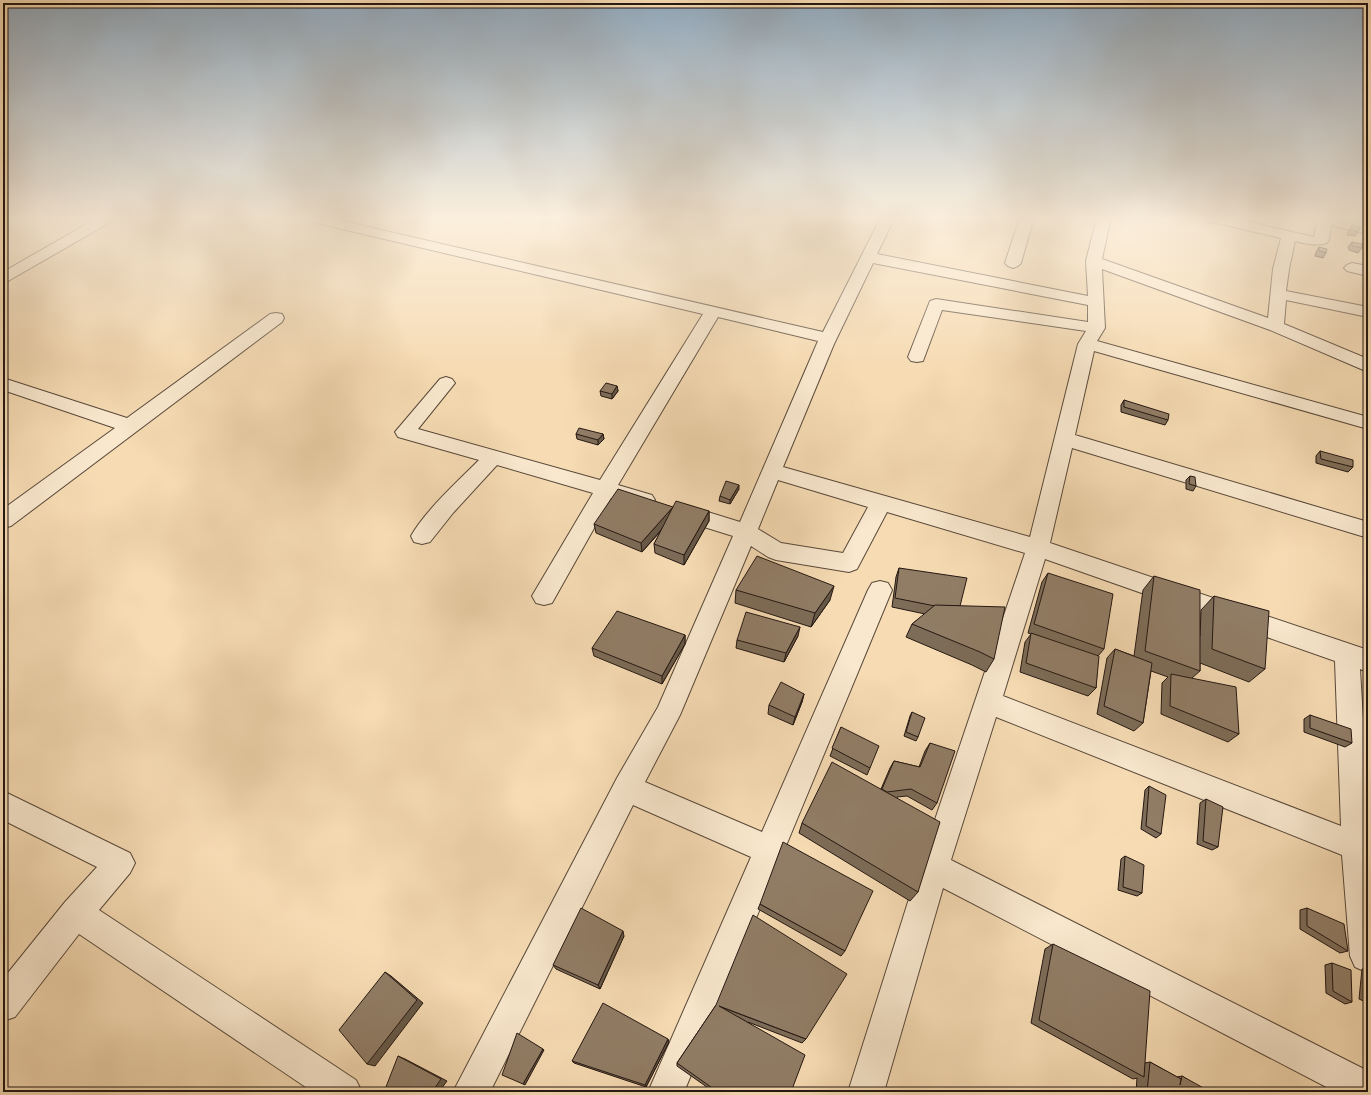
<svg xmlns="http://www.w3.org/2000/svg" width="1371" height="1095" font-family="'Libre Caslon Text',serif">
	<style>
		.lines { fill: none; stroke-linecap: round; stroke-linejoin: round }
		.minor-casing { stroke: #58483a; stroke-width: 2 }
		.minor { fill: #f9e8ce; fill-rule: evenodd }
		.wall { fill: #7d6c58; stroke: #241712 }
		.shaded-wall { fill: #665847; stroke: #241712 }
		.building { fill: #917d66; stroke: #241712 }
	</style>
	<rect width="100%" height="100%" fill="#f6dbb3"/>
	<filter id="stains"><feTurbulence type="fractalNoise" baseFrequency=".005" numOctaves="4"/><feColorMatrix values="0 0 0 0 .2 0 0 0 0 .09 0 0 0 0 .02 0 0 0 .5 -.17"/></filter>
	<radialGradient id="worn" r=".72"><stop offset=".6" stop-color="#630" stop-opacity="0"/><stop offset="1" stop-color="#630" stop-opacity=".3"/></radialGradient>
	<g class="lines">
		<g class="minor-casing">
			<g id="minor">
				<polygon points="99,217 116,217 114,220 8,281 3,283 3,272"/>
				<path d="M 301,217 L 325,217 L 823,332 L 881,217 L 895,217 L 877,254 L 1088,296 L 1086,261 L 1097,217 L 1111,217 L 1102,259 L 1268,318 L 1273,269 L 1281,238 L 1204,220 L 1202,217 L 1227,217 L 1314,237 L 1317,222 L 1308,220 L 1306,217 L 1332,217 L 1368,226 L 1368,234 L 1331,225 L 1329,240 L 1327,243 C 1315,246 1306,244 1295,241 L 1289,269 L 1286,291 L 1368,307 L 1368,317 L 1286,300 L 1284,324 L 1368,359 L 1368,372 L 1270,330 L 1102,269 L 1105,328 L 1097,341 L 1368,417 L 1368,429 L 1094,351 L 1075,435 L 1368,522 L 1368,538 L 1072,448 L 1050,543 L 1368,650 L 1368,672 L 1360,669 L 1368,803 L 1368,971 L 1366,972 L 1355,967 L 1350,956 L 1342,855 L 996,717 L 951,860 L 1368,1071 L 1368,1092 L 1336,1092 L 943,888 L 884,1092 L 848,1092 L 919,867 L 1025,553 L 887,512 L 857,569 L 849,572 L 776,560 L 768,557 L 751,546 L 680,715 L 645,782 L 762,832 L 868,590 L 872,583 L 880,581 L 888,583 L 892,590 L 684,1092 L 648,1092 L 751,857 L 633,805 L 490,1092 L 453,1092 L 617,778 L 658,707 L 733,536 L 675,518 L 671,512 L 675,506 L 682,504 L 740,522 L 818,341 L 718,317 L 618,485 L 652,495 L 655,500 L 652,505 L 645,508 L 611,498 L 552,603 L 544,605 L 536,603 L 532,596 L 593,493 L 497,465 L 453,513 L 430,542 L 422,544 L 414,542 L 411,536 C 425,511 458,481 479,460 L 398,437 L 395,432 L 440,379 L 446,377 L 452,379 L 455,383 L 418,429 L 600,480 L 703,314 L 308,221 L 303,220 ZM 873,263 L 1088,305 L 1088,322 L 936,299 L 930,301 L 908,357 L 911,361 L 917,362 L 923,361 L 942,310 L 1086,331 L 1078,344 L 1030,537 L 783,467 L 834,344 ZM 778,480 L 868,507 L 843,553 L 781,543 L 758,529 ZM 1045,559 L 1335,661 L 1341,826 L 1003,696 Z"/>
				<polygon points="1020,217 1034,217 1021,263 1018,266 1013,268 1008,266 1005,263"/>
				<polygon points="1352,263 1368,266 1368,276 1347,271 1344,268 1347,265"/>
				<polygon points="276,313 282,314 284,318 282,322 11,526 3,528 3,509 115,428 3,390 3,378 127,418 270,314"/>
				<polygon points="3,791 130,853 135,863 130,873 99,910 356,1080 362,1092 313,1092 79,934 15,1017 3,1021 3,979 65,902 97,867 3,820"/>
			</g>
		</g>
		<use href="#minor" class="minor"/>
	</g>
	<g class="wall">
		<polygon points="1352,225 1358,232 1355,236 1347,235 1349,230"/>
		<polygon points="1368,234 1368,247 1365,246 1365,238"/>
		<polygon points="1352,242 1362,248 1358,253 1349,250 1348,247"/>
		<polygon points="1319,247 1326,253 1323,258 1315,256 1316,252"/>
		<polygon points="617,386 618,391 612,399 601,396 600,391"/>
		<polygon points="1124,400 1168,420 1165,425 1121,412 1121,405"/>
		<polygon points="576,434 603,434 604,439 598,445 577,439"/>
		<polygon points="1320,451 1353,467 1348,472 1316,463 1316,456"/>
		<polygon points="1190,476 1196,486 1193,491 1186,489 1186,480"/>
		<polygon points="739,489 730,504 719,501 720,496"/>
		<polygon points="673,507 709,511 709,521 684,565 655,553 654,544 661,531 642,552 596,533 594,524"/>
		<polygon points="899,568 960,606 994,659 986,672 972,665 906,637 912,624 925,614 892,607 896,577"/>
		<polygon points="1048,573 1104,649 1098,656 1096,688 1088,696 1020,672 1025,642 1031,634 1028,633 1042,582"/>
		<polygon points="1154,576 1200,636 1201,610 1214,596 1265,669 1249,682 1200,663 1200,671 1192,678 1239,734 1228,742 1161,714 1162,683 1168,677 1151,671 1143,723 1134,731 1097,714 1107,658 1115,649 1134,656 1143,590"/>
		<polygon points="736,590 830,600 811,627 735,603"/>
		<polygon points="685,635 685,644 662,684 594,656 592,648"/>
		<polygon points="798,636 784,662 736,648 737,640"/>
		<polygon points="804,694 802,702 793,725 768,714 769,705"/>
		<polygon points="912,712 918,737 916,741 904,736 910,716"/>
		<polygon points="1310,715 1352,743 1345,747 1304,732 1304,719"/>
		<polygon points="841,727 870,768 867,775 830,756"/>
		<polygon points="930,743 937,803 932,810 907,796 897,797 918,892 910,901 799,833 802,823 881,789 890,768 894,761 919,767 925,751"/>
		<polygon points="1149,786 1161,834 1156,838 1141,829 1145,790"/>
		<polygon points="1206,799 1218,847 1212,850 1197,844 1200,803"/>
		<polygon points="1125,856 1142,893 1137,896 1118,890 1121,859"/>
		<polygon points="760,904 845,951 841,956 758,909"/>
		<polygon points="1307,908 1348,951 1340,953 1300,929 1300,910"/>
		<polygon points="624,936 600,989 556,969 553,965"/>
		<polygon points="1053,944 1145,1063 1150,1062 1177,1077 1182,1076 1206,1092 1136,1092 1137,1078 1133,1079 1031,1023 1045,949"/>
		<polygon points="1332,963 1352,1002 1345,1004 1326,993 1325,965"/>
		<polygon points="1368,968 1368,1003 1359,999 1362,969"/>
		<polygon points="716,1005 806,1039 802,1043 748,1022 791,1092 714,1092 677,1066 677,1063"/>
		<polygon points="669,1042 646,1087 574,1063 572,1061"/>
	</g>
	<g class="shaded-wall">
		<polygon points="617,386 618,391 612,399 612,394"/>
		<polygon points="603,434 604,439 598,445 598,440"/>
		<polygon points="739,485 739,489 730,504 730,500"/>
		<polygon points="673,507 673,516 642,552 641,543"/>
		<polygon points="709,511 709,521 684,565 684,555"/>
		<polygon points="834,586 830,600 811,627 815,613"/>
		<polygon points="800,627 798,636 784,662 786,653"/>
		<polygon points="685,635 685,644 662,684 662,676"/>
		<polygon points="804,694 802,702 793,725 795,717"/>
		<polygon points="623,931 624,936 600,989 598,985"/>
		<polygon points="385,972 391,976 423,1003 375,1066 367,1064"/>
		<polygon points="668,1039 669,1042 646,1087 645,1085"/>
		<polygon points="543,1049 544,1050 525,1085 523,1084"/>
		<polygon points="398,1056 405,1059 447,1081 439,1092 432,1092"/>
	</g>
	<g class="building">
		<polygon points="1352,225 1361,227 1358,232 1350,230"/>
		<polygon points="1352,242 1362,244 1362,248 1352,246"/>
		<polygon points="1319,247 1327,249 1326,253 1319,251"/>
		<polygon points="606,383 617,386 612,394 600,391"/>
		<polygon points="1124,400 1169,414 1168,420 1124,407"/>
		<polygon points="579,428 603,434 598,440 576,434"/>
		<polygon points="1320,451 1353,460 1353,467 1321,459"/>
		<polygon points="1190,476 1195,477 1196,486 1189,484"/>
		<polygon points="726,481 739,485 730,500 720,496"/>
		<polygon points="618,489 673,507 641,543 594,524"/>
		<polygon points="676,501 709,511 684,555 654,544"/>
		<polygon points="757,556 834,586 815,613 736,590"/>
		<polygon points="899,568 967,578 960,606 935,606 895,598"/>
		<polygon points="1048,573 1113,594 1104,649 1034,624"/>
		<polygon points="1154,576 1200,590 1200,671 1145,651"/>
		<polygon points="1214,596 1269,611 1265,669 1212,649"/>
		<polygon points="935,605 1005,607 994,659 980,652 912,624"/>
		<polygon points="617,611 685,635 662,676 592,648"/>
		<polygon points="746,612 800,627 786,653 737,640"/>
		<polygon points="1031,633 1099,656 1096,688 1026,663"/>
		<polygon points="1115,649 1152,663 1143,723 1104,706"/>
		<polygon points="1171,674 1236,687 1239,734 1170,706"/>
		<polygon points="781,682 804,694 795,717 769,705"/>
		<polygon points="912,712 925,718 918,737 906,732"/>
		<polygon points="1310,715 1351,729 1352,743 1310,728"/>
		<polygon points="841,727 879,746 870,768 832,748"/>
		<polygon points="930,743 955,751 937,803 911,789 887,792 882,789 894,761 920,767"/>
		<polygon points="832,762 940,822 918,892 802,823"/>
		<polygon points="1149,786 1166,795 1161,834 1146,826"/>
		<polygon points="1206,799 1223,807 1218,847 1203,841"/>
		<polygon points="783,842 873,891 845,951 760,904"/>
		<polygon points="1125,856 1144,865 1142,893 1123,887"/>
		<polygon points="581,908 623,931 598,985 553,965"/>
		<polygon points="1307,908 1344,924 1348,951 1307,926"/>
		<polygon points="753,915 847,974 806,1039 719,1006 805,1055 791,1092 718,1092 677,1063 716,1005"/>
		<polygon points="1053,944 1150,991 1144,1077 1039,1020"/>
		<polygon points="1332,963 1351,970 1352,1002 1333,991"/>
		<polygon points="385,972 417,1000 367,1064 339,1030"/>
		<polygon points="603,1003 668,1039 645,1085 572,1061"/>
		<polygon points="517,1033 543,1049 523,1084 502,1075"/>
		<polygon points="398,1056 441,1079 432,1092 384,1092"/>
		<polygon points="1150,1062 1181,1079 1180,1085 1182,1076 1207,1090 1206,1092 1147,1092"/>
		<polygon points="683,1088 689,1092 681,1092"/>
	</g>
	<linearGradient id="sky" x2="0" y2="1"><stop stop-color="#91a9bd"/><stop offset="0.59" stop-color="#fbefdd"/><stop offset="1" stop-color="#fbefdd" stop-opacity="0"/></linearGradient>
	<rect width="1371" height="370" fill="url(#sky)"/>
	<rect width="1371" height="1095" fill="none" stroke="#f6dbb3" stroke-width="16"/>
	<rect x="4" y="4" width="1363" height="1087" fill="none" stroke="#241712" stroke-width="2"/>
	<rect x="8" y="8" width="1355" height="1079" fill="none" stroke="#241712"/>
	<rect width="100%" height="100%" filter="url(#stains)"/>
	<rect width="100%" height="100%" fill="url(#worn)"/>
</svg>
